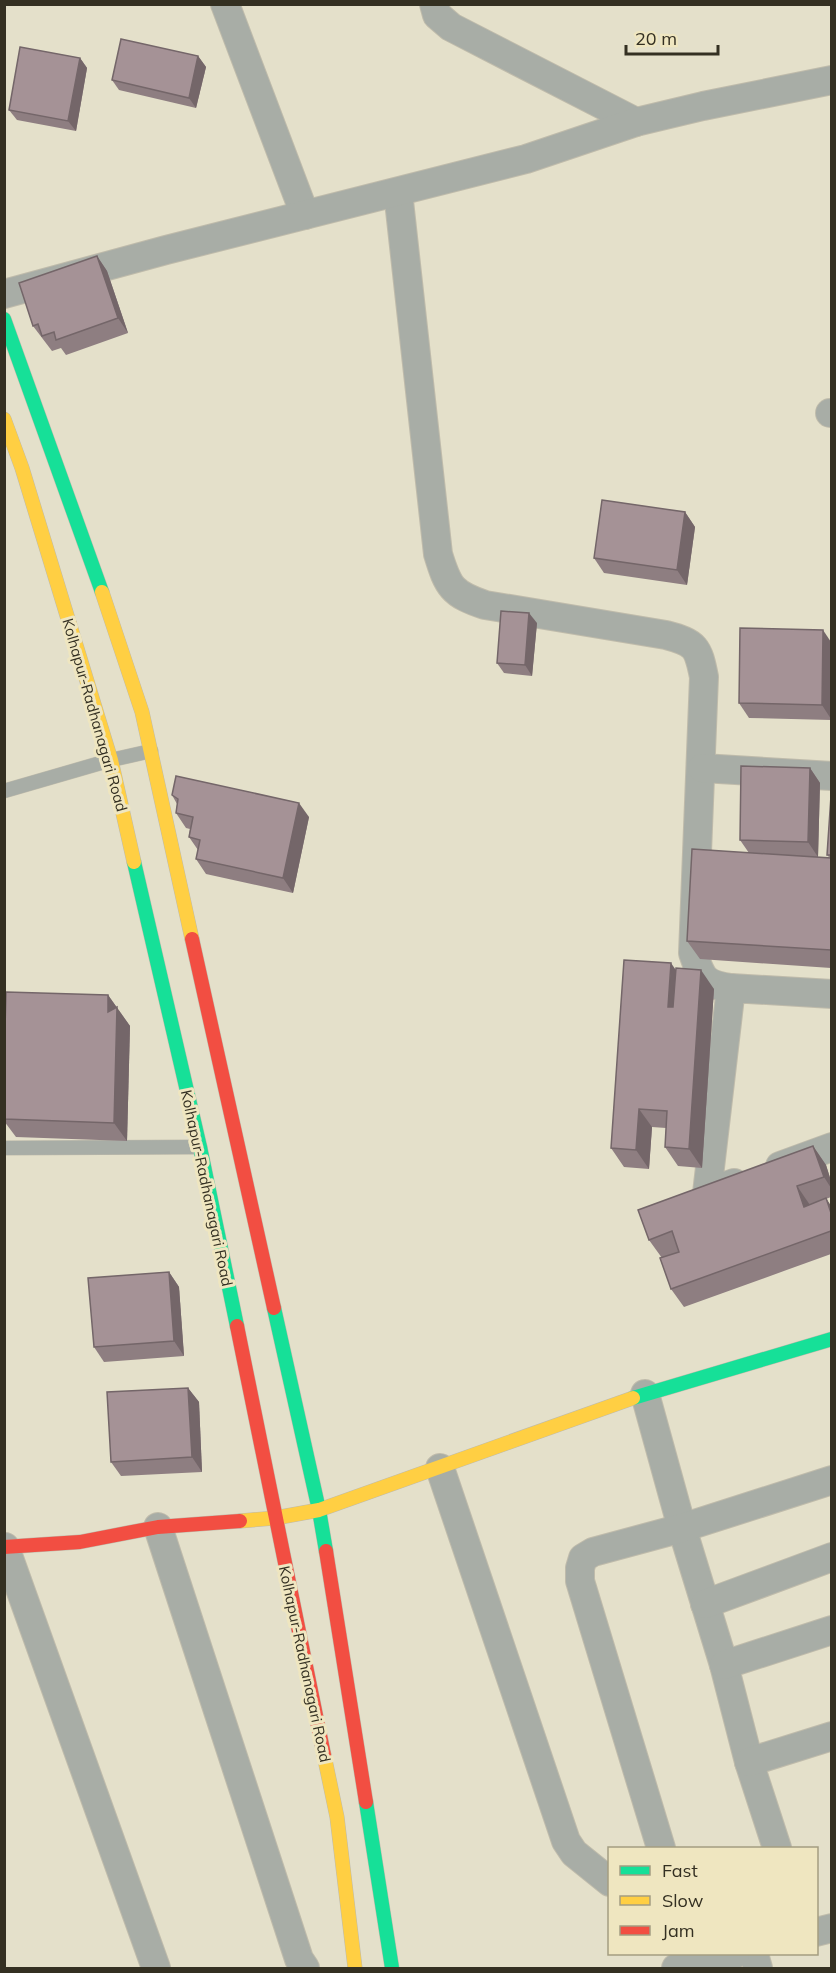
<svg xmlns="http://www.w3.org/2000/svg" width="836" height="1973" font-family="Mulish,sans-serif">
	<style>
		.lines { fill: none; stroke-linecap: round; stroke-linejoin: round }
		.lane-casing { stroke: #bfbbab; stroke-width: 15 }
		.street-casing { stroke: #bfbbab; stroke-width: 30 }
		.fast-casing { stroke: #bfbbab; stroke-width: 15 }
		.slow-casing { stroke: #bfbbab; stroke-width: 15 }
		.jam-casing { stroke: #bfbbab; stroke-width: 15 }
		.lane { stroke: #a8ada6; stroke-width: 14 }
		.street { stroke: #a8ada6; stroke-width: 28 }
		.fast { stroke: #16e098; stroke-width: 14 }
		.slow { stroke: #ffcf43; stroke-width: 14 }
		.jam { stroke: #f24e42; stroke-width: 14 }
		.wall { fill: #8e7e81 }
		.shaded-wall { fill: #746669 }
		.building { fill: #a59296; stroke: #746669; stroke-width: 1.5 }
		.labels { text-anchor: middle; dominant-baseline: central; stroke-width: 6; stroke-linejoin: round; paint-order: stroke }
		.street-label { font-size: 15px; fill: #343022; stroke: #efe6c0 }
	</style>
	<rect width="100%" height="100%" fill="#e4e0ca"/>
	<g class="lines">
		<g class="lane-casing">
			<g id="lane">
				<polyline points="4,791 111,760 151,751"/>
				<polyline points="4,1148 200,1147"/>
			</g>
		</g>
		<g class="street-casing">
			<g id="street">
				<polyline points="225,4 305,215"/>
				<polyline points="434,4 437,15 451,27 636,122"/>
				<path d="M 398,192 L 438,554 C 448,587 452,594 485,605 L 666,635 C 696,643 698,647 704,677 L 693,953 C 702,979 704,984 731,988"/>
				<polyline points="4,294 166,250 526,159 636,122 703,106 832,80"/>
				<polyline points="830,413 832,413"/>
				<polyline points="702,768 832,776"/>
				<polyline points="780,1166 832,1147"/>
				<polyline points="734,1183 707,1193 731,988 832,994"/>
				<polyline points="645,1394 682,1528 724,1665 749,1762 777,1848"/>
				<polyline points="440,1468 566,1841 574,1853 610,1882"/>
				<polyline points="158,1527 299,1959 305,1968"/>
				<polyline points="5,1547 156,1968"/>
				<polyline points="705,1604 832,1557"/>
				<polyline points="724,1665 832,1630"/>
				<polyline points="749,1762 832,1736"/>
				<polyline points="661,1848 580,1581 580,1568 583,1558 593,1552 682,1528 832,1480"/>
				<polyline points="816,1932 832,1928"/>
				<polyline points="754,1954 758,1968"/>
				<polyline points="676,1968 735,1954"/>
			</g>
		</g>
		<g class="fast-casing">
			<g id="fast">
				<polyline points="4,319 102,592"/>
				<polyline points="134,862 200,1147 237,1326"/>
				<polyline points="274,1308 319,1510 326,1551"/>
				<polyline points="633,1398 832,1339"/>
				<polyline points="366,1802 392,1968"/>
			</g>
		</g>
		<g class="slow-casing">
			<g id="slow">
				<polyline points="4,419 22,468 111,760 134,862"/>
				<polyline points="102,592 142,712 192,939"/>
				<polyline points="240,1521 275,1518 319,1510 633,1398"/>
				<polyline points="324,1755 337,1817 355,1968"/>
			</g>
		</g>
		<g class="jam-casing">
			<g id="jam">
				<polyline points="192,939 274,1308"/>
				<polyline points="237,1326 324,1755"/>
				<polyline points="4,1547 80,1542 158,1527 240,1521"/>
				<polyline points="326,1551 366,1802"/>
			</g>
		</g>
		<use href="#lane" class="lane"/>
		<use href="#street" class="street"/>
		<use href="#fast" class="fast"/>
		<use href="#slow" class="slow"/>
		<use href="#jam" class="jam"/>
	</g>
	<g class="wall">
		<polygon points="198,56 206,67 196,108 119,90 112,80"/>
		<polygon points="80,58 87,68 76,131 17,120 9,110"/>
		<polygon points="97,256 107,271 128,333 66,355 61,348 52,351 33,326"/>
		<polygon points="685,512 695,527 687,585 604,573 594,558"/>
		<polygon points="537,623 532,676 504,673 497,663"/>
		<polygon points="831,642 831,720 749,718 739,703"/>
		<polygon points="810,768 820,783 818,857 830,858 827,855 831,796 831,968 700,959 687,941 749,853 740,840"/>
		<polygon points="172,795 309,817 293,893 206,874 196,859 198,850 189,837 190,829 186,828 176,813 177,804"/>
		<polygon points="676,971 714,989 702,1168 678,1166 665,1147 666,1128 652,1127 649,1169 624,1167 611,1148"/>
		<polygon points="108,995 130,1026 127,1141 16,1137 4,1121 4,1064"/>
		<polygon points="813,1146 826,1165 831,1181 831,1197 826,1199 831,1206 831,1254 684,1307 671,1289 662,1258 649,1240"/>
		<polygon points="169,1272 179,1287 184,1356 104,1362 94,1347"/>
		<polygon points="188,1388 199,1402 202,1472 121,1476 111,1462"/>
	</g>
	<g class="shaded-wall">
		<polygon points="198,56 206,67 196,108 189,98"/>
		<polygon points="80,58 87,68 76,131 68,121"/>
		<polygon points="97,256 107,271 128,333 118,318"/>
		<polygon points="685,512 695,527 687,585 677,570"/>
		<polygon points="529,613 537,623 532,676 525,665"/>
		<polygon points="823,630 831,642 831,719 822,705"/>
		<polygon points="810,768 820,783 818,857 808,842"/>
		<polygon points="299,803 309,817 293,893 283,878"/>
		<polygon points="671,963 684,982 681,1025 668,1007"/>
		<polygon points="701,970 714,989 702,1168 689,1149"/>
		<polygon points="108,995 130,1026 127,1141 114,1123 108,1012"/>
		<polygon points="639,1109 652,1127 649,1169 636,1150"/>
		<polygon points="813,1146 826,1165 831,1181 831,1188 824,1177"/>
		<polygon points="797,1186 810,1205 804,1207"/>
		<polygon points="826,1198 831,1206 831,1213"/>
		<polygon points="169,1272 179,1287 184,1356 174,1341"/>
		<polygon points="188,1388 199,1402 202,1472 192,1457"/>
	</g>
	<g class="building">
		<polygon points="121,39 198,56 189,98 112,80"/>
		<polygon points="20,47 80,58 68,121 9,110"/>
		<polygon points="97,256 118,318 56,340 54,332 42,336 38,324 33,326 19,283"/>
		<polygon points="602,500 685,512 677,570 594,558"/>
		<polygon points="501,611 529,613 525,665 497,663"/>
		<polygon points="740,628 823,630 822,705 739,703"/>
		<polygon points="741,766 810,768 808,842 740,840"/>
		<polygon points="176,776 299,803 283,878 196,859 200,840 189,837 193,817 176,813 178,799 172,795"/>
		<polygon points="831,796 831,855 827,855"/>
		<polygon points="692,849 831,858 831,950 687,941"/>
		<polygon points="624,960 671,963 668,1007 673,1007 676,968 701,970 689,1149 665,1147 667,1111 639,1109 636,1150 611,1148"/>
		<polygon points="6,992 108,995 108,1012 117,1007 114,1123 4,1119 4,1064"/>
		<polygon points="813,1146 824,1177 797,1186 804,1207 826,1198 831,1213 831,1231 671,1289 660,1258 679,1252 672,1231 649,1240 638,1210"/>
		<polygon points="169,1272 174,1341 94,1347 88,1278"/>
		<polygon points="188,1388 192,1457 111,1462 107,1392"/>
	</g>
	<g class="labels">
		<g class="street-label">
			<text transform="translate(95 715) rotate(74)">Kolhapur-Radhanagari Road</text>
			<text transform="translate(207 1188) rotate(78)">Kolhapur-Radhanagari Road</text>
			<text transform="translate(305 1664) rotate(78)">Kolhapur-Radhanagari Road</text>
		</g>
	</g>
	<rect width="836" height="1973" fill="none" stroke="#343022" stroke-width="12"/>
	<rect x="608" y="1847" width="210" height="108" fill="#efe6c0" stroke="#a49d81" stroke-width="1.5"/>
	<rect x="620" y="1866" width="30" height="9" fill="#16e098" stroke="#a49d81" stroke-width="1.5"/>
	<text x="662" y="1877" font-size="18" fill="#343022">Fast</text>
	<rect x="620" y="1896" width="30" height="9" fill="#ffcf43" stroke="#a49d81" stroke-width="1.5"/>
	<text x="662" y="1907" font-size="18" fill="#343022">Slow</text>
	<rect x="620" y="1926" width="30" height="9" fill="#f24e42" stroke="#a49d81" stroke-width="1.5"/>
	<text x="662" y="1937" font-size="18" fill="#343022">Jam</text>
	<path d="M626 45v9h92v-9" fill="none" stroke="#343022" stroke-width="3"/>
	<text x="635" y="45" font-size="18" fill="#343022" stroke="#efe6c0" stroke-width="4.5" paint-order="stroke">20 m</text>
</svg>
